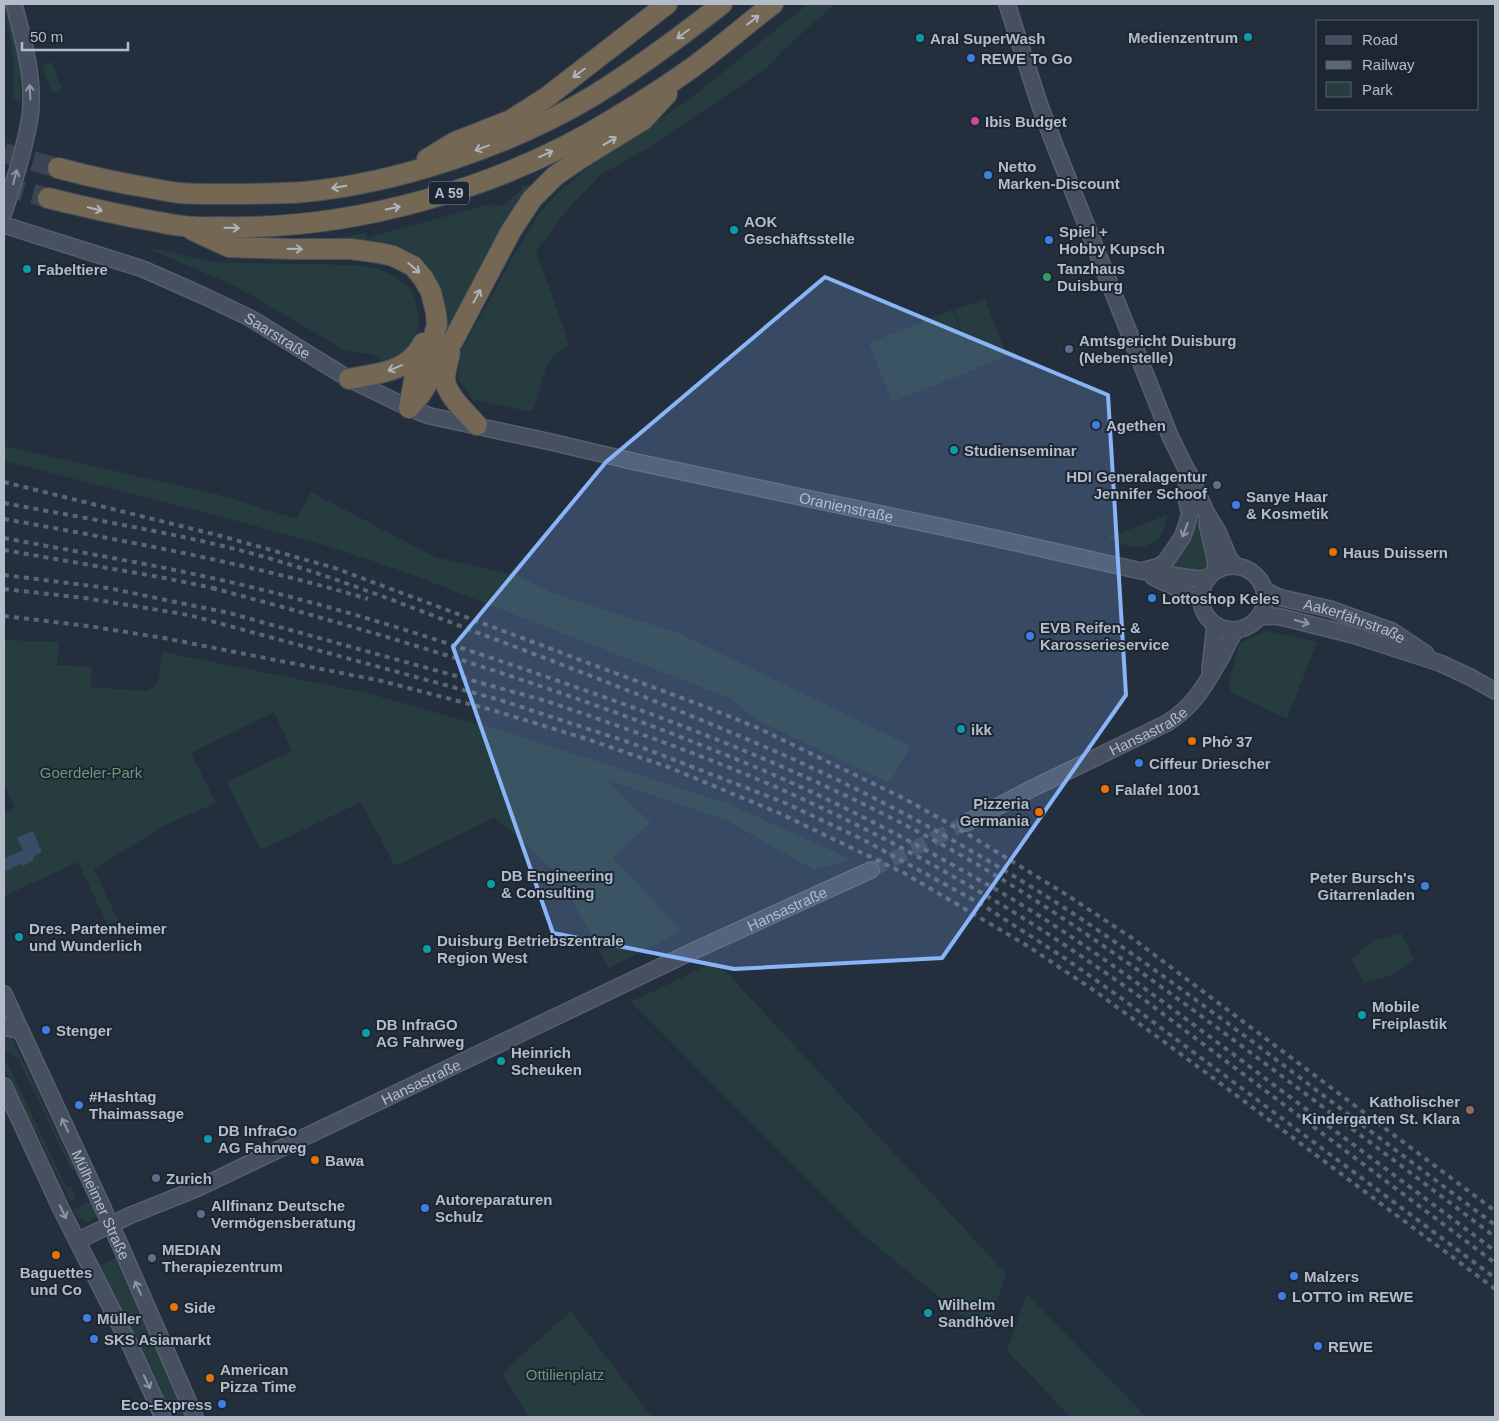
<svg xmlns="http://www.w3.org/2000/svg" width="1499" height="1421" font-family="Arial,sans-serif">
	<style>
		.green { fill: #263c3f }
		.water { fill: #394c67 }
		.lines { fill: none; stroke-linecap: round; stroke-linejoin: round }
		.secondary-tunnel { stroke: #3a4453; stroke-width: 15; stroke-dasharray: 15 8; stroke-linecap: butt }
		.highway-tunnel { stroke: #3a4453; stroke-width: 20; stroke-dasharray: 20 10; stroke-linecap: butt }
		.secondary-casing { stroke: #565f6c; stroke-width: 18 }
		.highway-casing { stroke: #434c59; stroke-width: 22 }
		.secondary { stroke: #465061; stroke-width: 15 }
		.highway { stroke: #746855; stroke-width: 20 }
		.rail { stroke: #5a6575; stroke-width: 4; stroke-dasharray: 5 5; stroke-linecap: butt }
		.oneway { stroke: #aeb4bd }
		.oneway2 { stroke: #8e96a5 }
		.marked { fill: #8ab4f8; fill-opacity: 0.2; stroke: #8ab4f8; stroke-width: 4; stroke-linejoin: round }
		.culture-dot { fill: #0f9aa8; stroke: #1d2633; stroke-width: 2 }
		.shop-dot { fill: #3f7fe0; stroke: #1d2633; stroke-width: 2 }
		.hotel-dot { fill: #d1479c; stroke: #1d2633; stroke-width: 2 }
		.leisure-dot { fill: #2e9e5b; stroke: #1d2633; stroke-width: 2 }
		.service-dot { fill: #5c6f8a; stroke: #1d2633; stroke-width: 2 }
		.food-dot { fill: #e8710a; stroke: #1d2633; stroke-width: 2 }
		.education-dot { fill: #8d6e63; stroke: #1d2633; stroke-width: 2 }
		.labels { text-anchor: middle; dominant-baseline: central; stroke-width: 4; stroke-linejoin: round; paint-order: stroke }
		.shield { fill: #1d2633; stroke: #878f9c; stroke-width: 1 }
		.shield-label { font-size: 14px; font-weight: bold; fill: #b4bcc9 }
		.poi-label { font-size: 15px; font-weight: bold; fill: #b4bcc9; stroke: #1d2633; text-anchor: start }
		.street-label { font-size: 15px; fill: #b4bcc9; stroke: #1d2633 }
		.park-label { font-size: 15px; fill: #6b9a76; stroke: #1d2633 }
	</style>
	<rect width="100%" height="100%" fill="#242f3e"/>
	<g class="green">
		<path d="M 4,4 C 18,28 21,74 20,102 L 13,98 C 13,79 14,60 11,42 C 9,29 4,17 4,4 Z"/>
		<polygon points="808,4 835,4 783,50 768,67 646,149 600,175 567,210 536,251 569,344 552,358 546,367 534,409 525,411 473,399 458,380 458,368 462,350 515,253 539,214 558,193 592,164 686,102"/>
		<polygon points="52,62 62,90 54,92 51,91 42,66"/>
		<path d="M 534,185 C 526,195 518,205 511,215 C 481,258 459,308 437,354 C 438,337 442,313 442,297 C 441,291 437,284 435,279 C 419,242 377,239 342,238 L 342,237 L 366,233 L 367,238 L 490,204 L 500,207 L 521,191 L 522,186 Z"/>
		<polygon points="145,247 170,252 210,262 351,265 376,268 396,277 411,290 417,308 419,322 413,339 404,351 391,358 381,361 373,354 346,351 237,287"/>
		<polygon points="985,299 1007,356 976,368 954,310"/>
		<polygon points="952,310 976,369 892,402 869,343"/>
		<polygon points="4,446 216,494 297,519 311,492 435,557 518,576 552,593 681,634 911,746 889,783 759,721 729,698 408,573 331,547 219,516 4,461"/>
		<path d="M 1167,515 C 1165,534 1155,548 1134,547 C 1125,546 1115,541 1107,538 Z"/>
		<path d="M 1197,521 C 1208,555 1223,587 1170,567 L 1186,543 Z"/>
		<polygon points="1267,631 1317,642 1287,719 1231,692 1229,680 1240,643"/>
		<polygon points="4,640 59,642 57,665 92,667 91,687 148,691 158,683 162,652 367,693 516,735 729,804 851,859 814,870 726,820 608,780 632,806 651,822 613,858 682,931 609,968 557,873 495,817 395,866 361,802 261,850 227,782 292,751 274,712 191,753 216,803 165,825 94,869 118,921 108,926 78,862 4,896 4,813 15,807 4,785"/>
		<polygon points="1401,933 1414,959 1391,975 1364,983 1352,959 1373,941"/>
		<polygon points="716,961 1006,1274 988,1329 981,1331 861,1233 631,1002"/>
		<polygon points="4,1034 7,1034 12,1038 65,1151 75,1169 74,1170 71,1169 18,1058 4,1052"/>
		<polygon points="4,1062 7,1063 66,1187 70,1186 76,1198 70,1201 37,1133 27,1119 4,1068"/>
		<path d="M 93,1201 L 97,1211 L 95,1218 L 88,1222 C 79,1221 77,1216 73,1209 Z"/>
		<polygon points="118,1257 188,1417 176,1417 165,1402 98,1266"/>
		<polygon points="1027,1294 1146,1417 1071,1417 1007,1351"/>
		<polygon points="571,1311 652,1417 529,1417 502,1373"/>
	</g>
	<polygon class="water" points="33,831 42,852 33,857 34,860 23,866 21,864 4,872 4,859 23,850 17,838"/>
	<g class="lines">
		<polyline class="secondary-tunnel" points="871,870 966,823"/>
		<g class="highway-tunnel">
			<polyline points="4,153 58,168"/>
			<polyline points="4,186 48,198"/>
		</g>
		<g class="secondary-casing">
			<g id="secondary">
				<polyline points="1007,4 1040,106 1055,146 1170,436 1196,489 1206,512 1218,532 1229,558 1235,566"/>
				<path d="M 4,212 C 14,183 25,147 30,117 C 35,79 23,39 14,4"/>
				<path id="s1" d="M 4,225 L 143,269 L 204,296 L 250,318 L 349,379 L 409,408 L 430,416 L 551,442 L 636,462 L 999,539 L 1141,571 L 1199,579 L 1208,578"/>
				<polyline points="1207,523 1216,562 1215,571"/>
				<circle cx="1233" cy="598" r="32"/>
				<polyline points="1145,570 1160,566 1166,561 1183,536 1190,514 1185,494 1189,473"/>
				<polyline points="1153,577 1194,596 1201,601"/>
				<path id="s2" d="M 1265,590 L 1278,597 L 1330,609 L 1392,631 L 1426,654"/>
				<polyline points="1259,617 1274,616 1281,617 1353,635 1440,663 1472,678 1495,691"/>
				<polyline points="1210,670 1215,625"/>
				<path id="s3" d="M 966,823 L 1031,789 L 1167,723 C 1195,706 1207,682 1223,654 C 1227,646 1230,638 1236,630"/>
				<path id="s4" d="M 4,994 L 121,1247 L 195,1417"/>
				<polyline points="4,1027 21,1031"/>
				<polyline points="4,1086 61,1209 131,1347 163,1417"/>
				<path id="s5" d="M 77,1241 L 131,1215 L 196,1189 L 691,952 L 871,870"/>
			</g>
		</g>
		<g class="highway-casing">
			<g id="highway">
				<polyline points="427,159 455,142 511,120 547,97 667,4"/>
				<path d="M 58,168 C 88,176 119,183 150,188 C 160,190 170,192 180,193 C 193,194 208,194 221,194 C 249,194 277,194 304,192 C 399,183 511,145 593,96 C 638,68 680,37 722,4"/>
				<path d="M 48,198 C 81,206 114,214 148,220 C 160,222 171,225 183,226 C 196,228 209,227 222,227 C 354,230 501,188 613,119 C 638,104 662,89 686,72 C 716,51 744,26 773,4"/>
				<polyline points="192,230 229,247 291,249 351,249 380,253 393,256 413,266 423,278 431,292 436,313 437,325 432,342 415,375 410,402"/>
				<path d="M 450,353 C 448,361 445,371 445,380 C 447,396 467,413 477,425"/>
				<path d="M 349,379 C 378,373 408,373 423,343"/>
				<polyline points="409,408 421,394 454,339 511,231 532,199 555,176 578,160 643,120 667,94"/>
			</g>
		</g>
		<use href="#secondary" class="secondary"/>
		<use href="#highway" class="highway"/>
		<g class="rail">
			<polyline points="4,482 221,536 335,568 706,707 758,728 905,799 969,835 1067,895 1132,938 1495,1211"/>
			<path d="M 4,503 C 78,517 153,529 227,547 C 325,571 419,611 513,646 C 608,682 702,719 795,760 C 874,796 951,837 1025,883 C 1104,931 1178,987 1253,1042 C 1333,1103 1414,1164 1495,1225"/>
			<path d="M 4,519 C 126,541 248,563 368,599"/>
			<path d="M 4,538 C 89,554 175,568 259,589 C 370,616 479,653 587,691 C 724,739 859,795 985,869 C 1083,928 1175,996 1267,1065 C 1343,1122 1419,1179 1495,1237"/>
			<polyline points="4,550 165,578 218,589"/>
			<path d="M 4,575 L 108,588 L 229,613 L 546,701 C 640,733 734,766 824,809 C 879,835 933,864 985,895 C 1040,927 1093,964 1146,1001 L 1495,1263"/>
			<path d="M 212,588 C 394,636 574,692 748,764 C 833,799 917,844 997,890 C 1081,939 1159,999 1237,1057 C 1323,1122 1409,1186 1495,1251"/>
			<polyline points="4,589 85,598 189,615 500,700 628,742 783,802 862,839 981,904 1066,959 1124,1000 1495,1278"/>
			<polyline points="4,616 88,626 164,638 382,681 492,710 587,739 668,767 779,813 904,873 1026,945 1095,991 1201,1069 1495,1289"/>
		</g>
	</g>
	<defs><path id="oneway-shaft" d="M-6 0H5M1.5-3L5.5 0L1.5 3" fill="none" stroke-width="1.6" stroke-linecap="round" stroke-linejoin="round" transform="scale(1.25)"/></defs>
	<g class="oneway">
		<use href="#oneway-shaft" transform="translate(753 20) rotate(-38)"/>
		<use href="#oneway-shaft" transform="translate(683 34) rotate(143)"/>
		<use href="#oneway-shaft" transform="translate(579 73) rotate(143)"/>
		<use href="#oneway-shaft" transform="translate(610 141) rotate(-31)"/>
		<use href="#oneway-shaft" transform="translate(482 148) rotate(160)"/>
		<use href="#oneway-shaft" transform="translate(546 154) rotate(-25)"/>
		<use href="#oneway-shaft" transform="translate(339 187) rotate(171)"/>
		<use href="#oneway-shaft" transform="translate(393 208) rotate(-12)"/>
		<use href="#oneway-shaft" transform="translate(95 209) rotate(13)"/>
		<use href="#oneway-shaft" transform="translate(232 228) rotate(1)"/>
		<use href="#oneway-shaft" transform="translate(295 249) rotate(1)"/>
		<use href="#oneway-shaft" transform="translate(414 268) rotate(41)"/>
		<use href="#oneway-shaft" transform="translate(477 296) rotate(-62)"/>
		<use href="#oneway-shaft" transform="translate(395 368) rotate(158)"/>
	</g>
	<g class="oneway2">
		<use href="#oneway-shaft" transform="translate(30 92) rotate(-93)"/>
		<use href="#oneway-shaft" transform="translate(15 177) rotate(-75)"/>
		<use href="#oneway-shaft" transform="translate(1185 530) rotate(111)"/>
		<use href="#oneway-shaft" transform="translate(1302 622) rotate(15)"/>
		<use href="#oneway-shaft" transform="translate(65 1125) rotate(-115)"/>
		<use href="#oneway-shaft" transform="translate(63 1212) rotate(64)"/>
		<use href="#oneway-shaft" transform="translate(138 1288) rotate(-114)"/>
		<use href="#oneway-shaft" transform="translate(147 1382) rotate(65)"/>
	</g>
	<path class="marked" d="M 825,277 L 1108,395 L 1126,695 L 942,958 L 734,969 L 553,933 L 453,647 L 606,462 Z"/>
	<g class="culture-dot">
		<circle cx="1248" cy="37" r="5"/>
		<circle cx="920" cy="38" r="5"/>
		<circle cx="734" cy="230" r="5"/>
		<circle cx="27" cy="269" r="5"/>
		<circle cx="954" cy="450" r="5"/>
		<circle cx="961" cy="729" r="5"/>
		<circle cx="491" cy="884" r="5"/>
		<circle cx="19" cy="937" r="5"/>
		<circle cx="427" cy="949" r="5"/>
		<circle cx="1362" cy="1015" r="5"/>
		<circle cx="366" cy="1033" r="5"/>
		<circle cx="501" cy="1061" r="5"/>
		<circle cx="208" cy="1139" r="5"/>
		<circle cx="928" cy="1313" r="5"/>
	</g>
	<g class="shop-dot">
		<circle cx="971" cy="58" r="5"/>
		<circle cx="988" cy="175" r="5"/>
		<circle cx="1049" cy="240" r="5"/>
		<circle cx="1096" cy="425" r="5"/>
		<circle cx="1236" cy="505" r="5"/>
		<circle cx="1152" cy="598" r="5"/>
		<circle cx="1030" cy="636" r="5"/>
		<circle cx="1139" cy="763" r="5"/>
		<circle cx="1425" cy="886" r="5"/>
		<circle cx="46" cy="1030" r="5"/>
		<circle cx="79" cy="1105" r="5"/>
		<circle cx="425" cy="1208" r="5"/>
		<circle cx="1294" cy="1276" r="5"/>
		<circle cx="1282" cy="1296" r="5"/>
		<circle cx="87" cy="1318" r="5"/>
		<circle cx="94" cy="1339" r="5"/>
		<circle cx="1318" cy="1346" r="5"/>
		<circle cx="222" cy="1404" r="5"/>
	</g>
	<circle class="hotel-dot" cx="975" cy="121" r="5"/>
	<circle class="leisure-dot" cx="1047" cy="277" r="5"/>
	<g class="service-dot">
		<circle cx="1069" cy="349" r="5"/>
		<circle cx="1217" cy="485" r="5"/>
		<circle cx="156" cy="1178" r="5"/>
		<circle cx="201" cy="1214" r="5"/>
		<circle cx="152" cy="1258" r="5"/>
	</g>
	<g class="food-dot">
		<circle cx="1333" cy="552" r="5"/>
		<circle cx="1192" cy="741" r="5"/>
		<circle cx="1105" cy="789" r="5"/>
		<circle cx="1039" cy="812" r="5"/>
		<circle cx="315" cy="1160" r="5"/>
		<circle cx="56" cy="1255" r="5"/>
		<circle cx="174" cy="1307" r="5"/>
		<circle cx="210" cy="1378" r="5"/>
	</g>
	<circle class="education-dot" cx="1470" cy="1110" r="5"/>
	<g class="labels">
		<rect class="shield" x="429" y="181.5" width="40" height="23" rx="4"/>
		<g class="shield-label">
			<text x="449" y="193">A 59</text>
		</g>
		<g class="poi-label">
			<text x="1238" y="37" text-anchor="end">Medienzentrum</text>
			<text x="930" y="38">Aral SuperWash</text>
			<text x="981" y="58">REWE To Go</text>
			<text x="985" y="121">Ibis Budget</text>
			<text x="998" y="166">Netto<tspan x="998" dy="17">Marken-Discount</tspan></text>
			<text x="744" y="221">AOK<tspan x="744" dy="17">Geschäftsstelle</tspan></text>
			<text x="1059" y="231">Spiel +<tspan x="1059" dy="17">Hobby Kupsch</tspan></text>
			<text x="1057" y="268">Tanzhaus<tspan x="1057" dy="17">Duisburg</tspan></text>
			<text x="37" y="269">Fabeltiere</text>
			<text x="1079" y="340">Amtsgericht Duisburg<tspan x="1079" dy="17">(Nebenstelle)</tspan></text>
			<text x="1106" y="425">Agethen</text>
			<text x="964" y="450">Studienseminar</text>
			<text x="1207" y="476" text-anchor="end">HDI Generalagentur<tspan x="1207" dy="17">Jennifer Schoof</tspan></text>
			<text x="1246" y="496">Sanye Haar<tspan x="1246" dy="17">&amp; Kosmetik</tspan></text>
			<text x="1343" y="552">Haus Duissern</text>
			<text x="1162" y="598">Lottoshop Keles</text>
			<text x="1040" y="627">EVB Reifen- &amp;<tspan x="1040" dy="17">Karosserieservice</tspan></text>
			<text x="971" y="729">ikk</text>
			<text x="1202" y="741">Phở 37</text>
			<text x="1149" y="763">Ciffeur Driescher</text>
			<text x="1115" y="789">Falafel 1001</text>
			<text x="1029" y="803" text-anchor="end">Pizzeria<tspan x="1029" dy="17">Germania</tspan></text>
			<text x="501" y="875">DB Engineering<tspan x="501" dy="17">&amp; Consulting</tspan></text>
			<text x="1415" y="877" text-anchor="end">Peter Bursch's<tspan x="1415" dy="17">Gitarrenladen</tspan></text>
			<text x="29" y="928">Dres. Partenheimer<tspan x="29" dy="17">und Wunderlich</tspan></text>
			<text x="437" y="940">Duisburg Betriebszentrale<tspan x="437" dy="17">Region West</tspan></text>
			<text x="1372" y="1006">Mobile<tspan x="1372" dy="17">Freiplastik</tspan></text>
			<text x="376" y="1024">DB InfraGO<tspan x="376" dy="17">AG Fahrweg</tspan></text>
			<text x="56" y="1030">Stenger</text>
			<text x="511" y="1052">Heinrich<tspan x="511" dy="17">Scheuken</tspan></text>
			<text x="89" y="1096">#Hashtag<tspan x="89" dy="17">Thaimassage</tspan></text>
			<text x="1460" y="1101" text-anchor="end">Katholischer<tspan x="1460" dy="17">Kindergarten St. Klara</tspan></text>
			<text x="218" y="1130">DB InfraGo<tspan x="218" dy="17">AG Fahrweg</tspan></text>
			<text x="325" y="1160">Bawa</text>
			<text x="166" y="1178">Zurich</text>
			<text x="435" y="1199">Autoreparaturen<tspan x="435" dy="17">Schulz</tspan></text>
			<text x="211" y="1205">Allfinanz Deutsche<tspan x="211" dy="17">Vermögensberatung</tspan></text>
			<text x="162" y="1249">MEDIAN<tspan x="162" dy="17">Therapiezentrum</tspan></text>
			<text x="56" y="1272" text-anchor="middle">Baguettes<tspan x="56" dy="17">und Co</tspan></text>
			<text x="1304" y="1276">Malzers</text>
			<text x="1292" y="1296">LOTTO im REWE</text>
			<text x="938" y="1304">Wilhelm<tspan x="938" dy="17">Sandhövel</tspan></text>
			<text x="184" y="1307">Side</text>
			<text x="97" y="1318">Müller</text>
			<text x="104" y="1339">SKS Asiamarkt</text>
			<text x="1328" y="1346">REWE</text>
			<text x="220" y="1369">American<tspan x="220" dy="17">Pizza Time</tspan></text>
			<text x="212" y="1404" text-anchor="end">Eco-Express</text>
		</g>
		<g class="street-label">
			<text stroke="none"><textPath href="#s1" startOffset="296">Saarstraße</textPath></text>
			<text stroke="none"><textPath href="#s1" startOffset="895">Oranienstraße</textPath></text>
			<text stroke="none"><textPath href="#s2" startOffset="95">Aakerfährstraße</textPath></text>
			<text stroke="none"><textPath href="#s3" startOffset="204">Hansastraße</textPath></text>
			<text stroke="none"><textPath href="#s5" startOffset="784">Hansastraße</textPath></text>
			<text stroke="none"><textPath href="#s5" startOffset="379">Hansastraße</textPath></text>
			<text stroke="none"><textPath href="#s4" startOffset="232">Mülheimer Straße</textPath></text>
		</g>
		<g class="park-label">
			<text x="91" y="772">Goerdeler-Park</text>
			<text x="565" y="1374">Ottilienplatz</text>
		</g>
	</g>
	<rect width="1499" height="1421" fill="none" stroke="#b4bcc9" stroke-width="10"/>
	<rect x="1316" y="20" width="162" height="90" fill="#1d2633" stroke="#59626f"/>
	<rect x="1326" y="36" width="25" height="8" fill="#465061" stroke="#59626f"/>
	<text x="1362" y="45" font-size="15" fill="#b4bcc9">Road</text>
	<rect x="1326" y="61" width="25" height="8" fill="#5a6575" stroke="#59626f"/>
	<text x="1362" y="70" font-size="15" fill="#b4bcc9">Railway</text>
	<rect x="1326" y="82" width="25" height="15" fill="#263c3f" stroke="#59626f"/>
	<text x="1362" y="95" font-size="15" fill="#b4bcc9">Park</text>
	<path d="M22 42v8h106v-8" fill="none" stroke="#b4bcc9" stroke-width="2.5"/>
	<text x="30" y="42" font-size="15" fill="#b4bcc9" stroke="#1d2633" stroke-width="4" paint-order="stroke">50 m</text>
</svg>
